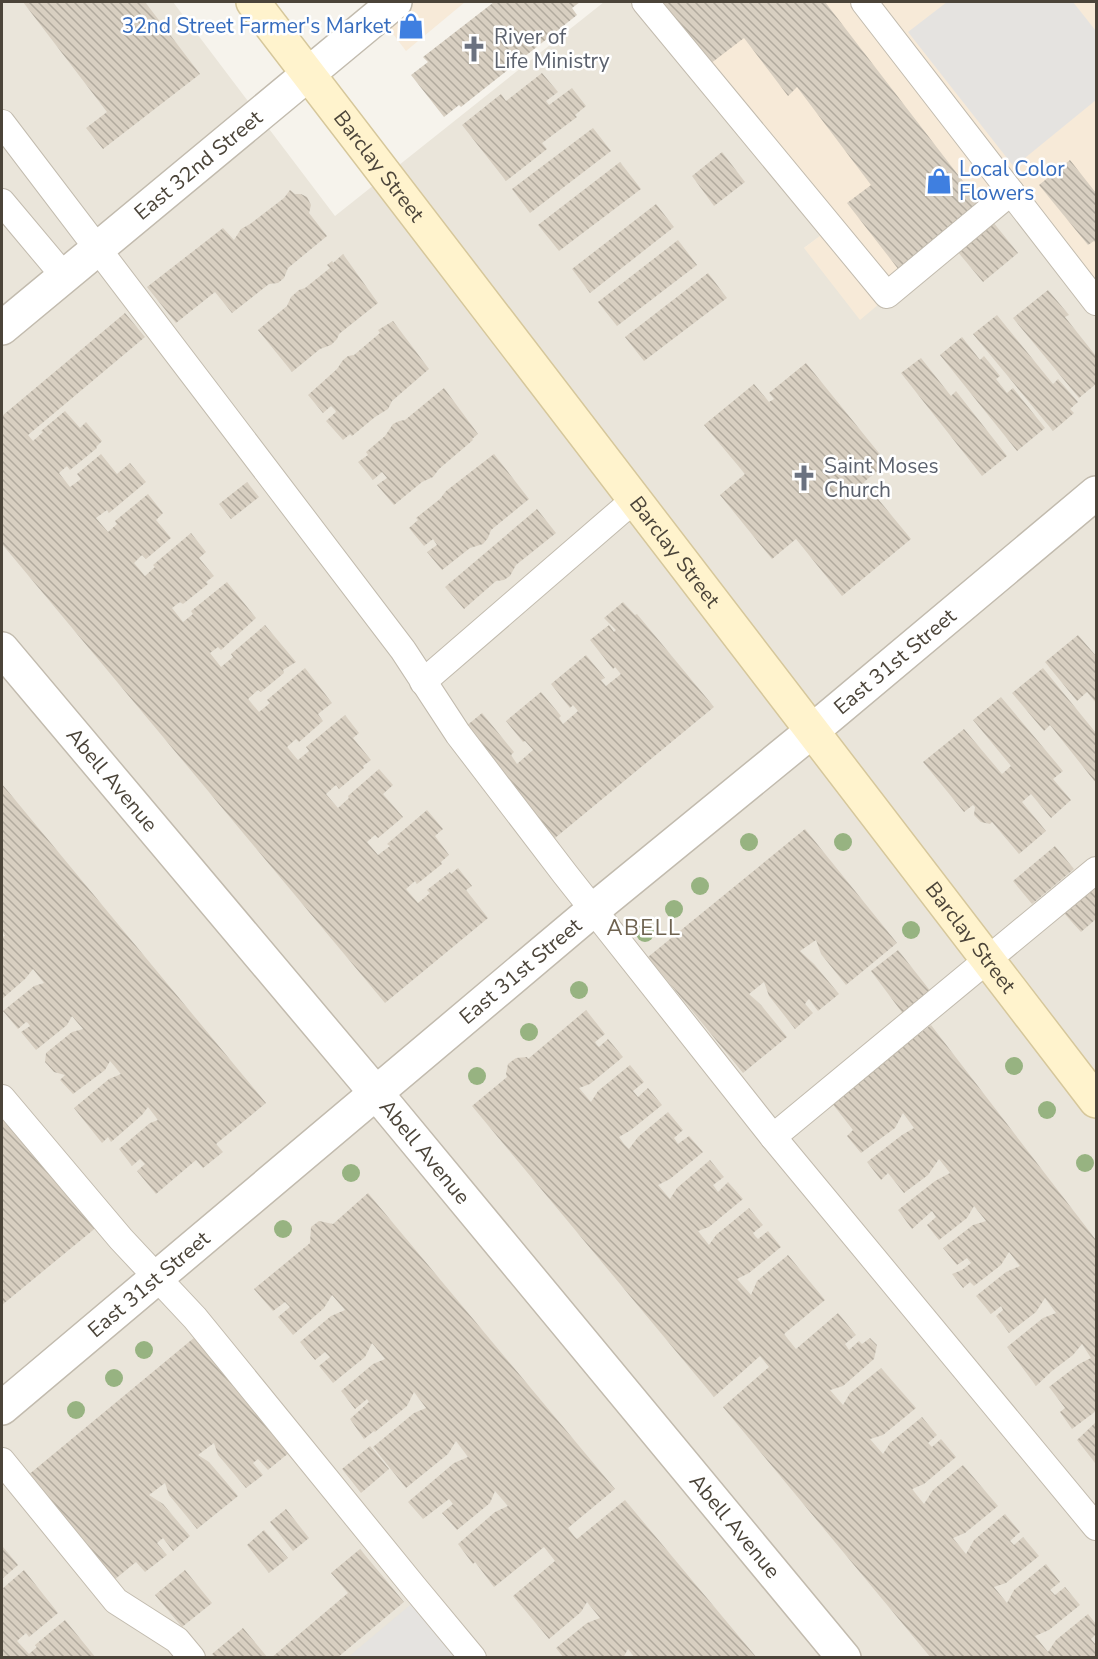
<svg xmlns="http://www.w3.org/2000/svg" width="1098" height="1659" font-family="'Nunito Sans',sans-serif">
	<style>
		.residential { fill: #eae5da }
		.commercial { fill: #f7ead8 }
		.parking { fill: #e5e3e0 }
		.building { fill: url(#building-back-hatch) }
		.lines { fill: none; stroke-linecap: round; stroke-linejoin: round }
		.lane-casing { stroke: #c2bbae; stroke-width: 28 }
		.street-casing { stroke: #c2bbae; stroke-width: 36 }
		.secondary-casing { stroke: #d6c79b; stroke-width: 36 }
		.lane { stroke: #fff; stroke-width: 26 }
		.street { stroke: #fff; stroke-width: 33 }
		.secondary { stroke: #fff3cd; stroke-width: 33 }
		.tree { fill: #97b381 }
		.labels { text-anchor: middle; dominant-baseline: central; stroke-width: 5; stroke-linejoin: round; paint-order: stroke }
		.shop-label { font-size: 21px; fill: #366cbe; stroke: #fff; text-anchor: end }
		.worship-label { font-size: 21px; fill: #5b616d; stroke: #fff; text-anchor: start }
		.street-label { font-size: 21px; fill: #4b4439; stroke: #fff }
		.neighbourhood-label { font-size: 22px; letter-spacing: 1.5px; fill: #6e6250; stroke: #fff }
	</style>
	<defs>
		<pattern id="building-back-hatch" width="6" height="6" patternUnits="userSpaceOnUse" patternTransform="scale(1.5)"><rect width="6" height="6" fill="#d8cfc1"/><path d="M-1 5l2 2M0 0l6 6M5-1l2 2" fill="none" stroke="#b1aa9e"/></pattern>
	</defs>
	<rect width="100%" height="100%" fill="#f6f3ec"/>
	<polygon class="residential" points="2,2 173,2 335,216 604,2 642,2 826,232 804,248 1011,193 1096,304 1096,1657 2,1658"/>
	<g class="commercial">
		<polygon points="369,2 465,2 406,51"/>
		<polygon points="642,2 1096,2 1096,304 1011,193 860,320 804,248 825,232"/>
	</g>
	<g class="parking">
		<polygon points="947,2 1073,2 1096,31 1096,100 1014,167 908,32"/>
		<polygon points="415,1601 462,1658 347,1658"/>
	</g>
	<g class="building">
		<polygon points="23,2 145,2 200,74 103,149 86,128 107,112"/>
		<polygon points="494,2 580,2 572,8 577,15 461,107 459,105 444,117 411,75 428,62 423,57"/>
		<polygon points="656,2 825,2 982,206 899,270 847,203 871,185 797,87 788,96 744,38 706,67"/>
		<polygon points="542,73 558,92 546,101 549,105 572,88 586,106 575,115 577,117 542,143 547,149 506,181 462,125 501,94 506,101"/>
		<polygon points="593,128 611,151 530,213 512,189"/>
		<polygon points="722,152 745,182 714,206 692,176"/>
		<polygon points="1070,160 1096,193 1096,244 1094,241 1088,245 1039,185"/>
		<polygon points="620,162 641,189 559,251 538,225"/>
		<polygon points="290,190 295,194 301,194 307,197 311,205 309,213 327,236 288,268 284,278 278,283 269,284 232,313 215,292 176,323 147,287 223,228 234,240 241,229 250,224 284,198"/>
		<polygon points="656,204 674,227 590,293 572,269"/>
		<polygon points="993,222 1018,253 983,282 957,251"/>
		<polygon points="678,240 697,265 617,326 598,302"/>
		<polygon points="343,254 378,303 339,334 337,339 331,345 320,349 292,372 258,330 287,306 291,297 299,290 305,288 330,268 327,265 332,261 333,263"/>
		<polygon points="708,273 727,298 644,361 625,337"/>
		<polygon points="1048,290 1069,315 1065,317 1096,356 1096,384 1079,398 1013,318"/>
		<polygon points="125,313 145,337 28,435 33,441 43,432 41,431 65,411 80,428 86,422 102,441 96,447 97,448 70,470 67,466 59,473 70,487 81,479 77,474 101,454 117,474 130,463 146,482 109,513 107,510 96,518 108,532 117,524 115,521 148,494 163,513 156,520 171,538 146,559 142,555 134,563 145,576 155,567 153,565 191,533 206,552 199,558 214,576 206,582 208,584 183,604 180,602 172,608 183,622 193,614 191,611 227,582 256,618 221,650 218,647 210,653 221,667 233,657 231,654 265,625 296,662 283,670 284,673 261,692 258,690 248,699 259,712 270,703 267,700 305,668 332,703 318,714 323,721 299,742 296,739 287,747 298,760 309,751 306,747 345,715 359,733 353,738 371,760 363,766 364,768 339,789 336,785 326,794 338,808 349,798 348,796 379,769 393,785 383,794 403,817 378,838 375,835 367,842 378,855 390,846 387,844 427,810 443,829 435,836 449,855 441,862 442,864 417,884 415,881 406,889 418,903 430,893 427,890 450,872 451,874 458,868 472,886 466,890 488,918 385,1003 2,544 2,416"/>
		<polygon points="997,315 1053,384 1058,379 1078,402 1070,409 1074,413 1053,431 973,334"/>
		<polygon points="393,321 429,369 392,401 388,409 375,417 352,436 350,434 343,440 326,421 336,412 335,410 331,406 323,413 308,395 337,369 343,360 348,356 354,355 380,333 378,330"/>
		<polygon points="962,337 980,360 984,356 1000,376 996,379 1007,393 1013,388 1045,428 1017,451 940,355"/>
		<polygon points="921,358 951,396 956,391 1007,456 982,476 901,373"/>
		<polygon points="806,363 887,463 864,482 911,539 842,596 796,539 772,559 720,495 745,474 704,425 754,384 769,402 774,399 769,393"/>
		<polygon points="444,388 478,434 472,439 473,440 439,469 433,477 422,482 394,505 377,485 387,478 382,472 373,480 358,462 368,455 366,452 385,436 393,424 399,421 405,420"/>
		<polygon points="494,454 529,499 491,530 488,538 483,544 470,548 442,570 427,552 437,545 433,539 424,546 409,528 418,520 416,518 440,499 446,491"/>
		<polygon points="247,482 259,497 231,519 219,504"/>
		<polygon points="537,509 556,533 516,565 510,576 504,580 496,581 464,609 445,587"/>
		<polygon points="623,602 635,615 637,614 714,707 555,838 465,727 482,713 514,752 511,755 517,764 533,750 525,741 523,742 506,721 541,692 561,716 559,718 563,724 578,711 573,705 570,708 551,684 586,655 605,678 601,680 606,686 621,674 615,667 613,669 590,640 609,625 614,632 616,630 604,618"/>
		<polygon points="1078,635 1096,656 1096,703 1087,692 1077,701 1045,662"/>
		<polygon points="1043,668 1096,733 1096,783 1050,725 1044,731 1012,693"/>
		<polygon points="1001,697 1063,771 1053,779 1071,800 1051,818 1031,794 1022,802 1046,831 1019,854 992,822 990,824 981,822 974,815 975,807 973,805 964,812 923,762 964,729 1002,774 1011,766 973,720"/>
		<polygon points="2,784 266,1103 216,1144 223,1152 203,1168 196,1160 156,1194 137,1171 145,1164 140,1159 132,1166 119,1149 150,1123 158,1120 148,1107 142,1115 111,1142 108,1137 102,1143 74,1108 109,1079 121,1074 110,1061 105,1070 73,1094 60,1080 65,1075 54,1072 45,1062 46,1053 72,1032 83,1029 77,1022 72,1016 67,1025 36,1050 21,1032 30,1026 28,1023 26,1022 18,1029 3,1011 34,986 44,983 33,969 25,979 2,999 2,937 5,936 2,931"/>
		<polygon points="805,829 897,943 846,985 821,954 816,940 800,951 814,964 839,994 818,1011 809,999 807,1001 805,1004 813,1013 795,1029 769,996 764,982 749,994 761,1005 787,1037 743,1073 648,957"/>
		<polygon points="1055,846 1074,869 1032,904 1013,881"/>
		<polygon points="1096,882 1096,919 1081,932 1062,911"/>
		<polygon points="898,950 932,993 904,1015 871,971"/>
		<polygon points="586,1010 605,1034 595,1042 597,1045 599,1047 608,1039 623,1057 590,1084 579,1088 591,1102 598,1091 630,1065 644,1082 633,1091 638,1097 648,1088 662,1105 631,1130 619,1137 624,1144 629,1149 638,1137 668,1112 683,1130 674,1138 678,1144 689,1136 703,1152 670,1179 658,1185 670,1199 677,1188 710,1160 724,1177 713,1185 718,1192 728,1182 743,1199 709,1227 698,1231 709,1245 716,1235 749,1208 763,1225 753,1233 755,1236 758,1239 768,1231 781,1247 749,1273 737,1279 751,1295 757,1281 788,1255 825,1300 784,1334 796,1349 838,1313 856,1335 845,1344 849,1350 859,1341 862,1344 870,1338 877,1345 874,1359 843,1386 830,1390 843,1405 850,1393 881,1368 916,1408 883,1435 870,1439 883,1454 890,1443 922,1417 937,1435 928,1443 932,1447 941,1439 956,1457 924,1484 912,1489 924,1504 933,1490 963,1465 998,1506 965,1533 953,1538 966,1554 974,1540 1005,1514 1020,1532 1010,1541 1014,1545 1023,1537 1039,1556 1006,1583 994,1587 1007,1603 1014,1590 1046,1564 1060,1582 1050,1590 1055,1595 1065,1587 1080,1605 1049,1630 1035,1636 1048,1652 1056,1640 1088,1614 1096,1624 1096,1634 1091,1639 1096,1645 1096,1658 931,1658 723,1407 769,1367 760,1356 714,1397 472,1106 507,1077 506,1074 508,1064 516,1058 527,1057 528,1059"/>
		<polygon points="931,1025 1096,1240 1096,1411 1072,1429 1060,1412 1065,1408 1049,1387 1079,1364 1091,1358 1082,1344 1073,1355 1052,1371 1036,1386 1007,1347 1043,1318 1056,1313 1045,1298 1036,1312 1009,1333 996,1316 1003,1310 1001,1306 991,1314 976,1296 1006,1272 1020,1266 1009,1252 1001,1265 974,1286 970,1282 963,1288 952,1274 962,1270 971,1263 967,1258 957,1265 943,1248 973,1225 986,1221 974,1206 967,1218 939,1240 927,1225 936,1217 932,1211 912,1229 898,1210 935,1181 950,1173 939,1159 928,1175 904,1193 888,1173 881,1180 867,1162 902,1135 914,1128 903,1113 895,1128 861,1153 847,1136 853,1130 831,1102"/>
		<polygon points="5,1114 98,1226 2,1305 2,1117"/>
		<polygon points="368,1193 615,1489 568,1528 574,1536 577,1539 625,1500 757,1658 635,1658 628,1649 623,1658 564,1658 556,1648 587,1623 600,1618 587,1602 581,1612 549,1639 513,1596 555,1561 544,1547 494,1587 475,1562 473,1564 458,1544 495,1512 508,1506 495,1491 490,1503 457,1530 442,1513 453,1504 449,1499 423,1519 408,1502 454,1463 468,1457 456,1441 448,1454 406,1488 373,1447 414,1413 426,1408 414,1392 407,1406 375,1432 374,1431 364,1439 350,1419 369,1402 367,1399 355,1409 341,1391 373,1364 385,1359 372,1343 365,1357 333,1383 319,1366 330,1357 325,1352 315,1360 300,1342 331,1316 345,1310 332,1295 324,1308 293,1335 278,1317 290,1307 285,1302 273,1311 254,1289 310,1243 311,1227 319,1221 333,1224"/>
		<polygon points="195,1337 290,1452 268,1470 258,1459 253,1463 263,1475 246,1488 218,1455 214,1443 198,1455 209,1462 238,1496 197,1529 169,1495 165,1483 149,1495 163,1504 190,1536 173,1551 163,1538 157,1543 167,1555 145,1572 136,1562 114,1580 27,1476"/>
		<polygon points="1096,1422 1096,1464 1077,1440"/>
		<polygon points="370,1446 389,1469 361,1493 342,1469"/>
		<polygon points="286,1509 309,1538 293,1551 270,1522"/>
		<polygon points="264,1530 288,1558 269,1573 247,1545"/>
		<polygon points="3,1547 18,1565 2,1579 2,1549"/>
		<polygon points="360,1549 404,1602 337,1658 271,1658 348,1593 331,1573"/>
		<polygon points="24,1570 58,1613 29,1637 26,1633 17,1641 29,1654 37,1647 35,1645 65,1620 96,1658 2,1658 2,1589"/>
		<polygon points="185,1570 212,1603 182,1627 155,1595"/>
		<polygon points="243,1628 268,1658 216,1658 212,1654"/>
	</g>
	<g class="lines">
		<g class="lane-casing">
			<g id="lane">
				<polyline points="645,2 887,295 1011,192"/>
				<polyline points="864,2 1096,302"/>
				<polyline points="2,123 403,650 458,734 565,874 773,1137 1096,1527"/>
				<polyline points="2,202 64,276"/>
				<polyline points="423,682 635,499"/>
				<polyline points="2,1098 121,1239 195,1318 414,1587 473,1658"/>
				<polyline points="773,1137 1096,870"/>
				<polyline points="2,1461 116,1601 177,1640 192,1658"/>
			</g>
		</g>
		<g class="street-casing">
			<g id="street">
				<path id="s1" d="M 2,328 L 395,2"/>
				<path id="s2" d="M 2,649 L 376,1093 L 844,1658"/>
				<path id="s3" d="M 2,1408 L 593,910 L 812,731 L 1096,493"/>
			</g>
		</g>
		<g class="secondary-casing">
			<g id="secondary">
				<path id="s4" d="M 253,2 L 1096,1101"/>
			</g>
		</g>
		<use href="#lane" class="lane"/>
		<use href="#street" class="street"/>
		<use href="#secondary" class="secondary"/>
	</g>
	<g class="tree">
		<circle cx="749" cy="842" r="9"/>
		<circle cx="843" cy="842" r="9"/>
		<circle cx="700" cy="886" r="9"/>
		<circle cx="674" cy="909" r="9"/>
		<circle cx="911" cy="930" r="9"/>
		<circle cx="645" cy="933" r="9"/>
		<circle cx="579" cy="990" r="9"/>
		<circle cx="529" cy="1032" r="9"/>
		<circle cx="1014" cy="1066" r="9"/>
		<circle cx="477" cy="1076" r="9"/>
		<circle cx="1047" cy="1110" r="9"/>
		<circle cx="1085" cy="1163" r="9"/>
		<circle cx="351" cy="1173" r="9"/>
		<circle cx="283" cy="1229" r="9"/>
		<circle cx="144" cy="1350" r="9"/>
		<circle cx="114" cy="1378" r="9"/>
		<circle cx="76" cy="1410" r="9"/>
	</g>
	<defs>
		<g id="shop-bare" transform="scale(2.07)"><path d="M-5-2.5h2.3a2.7 3.5 0 0 1 5.4 0H5L5.5 6h-11ZM-1.5-2.5h3a1.5 2.3 0 0 0-3 0Z" fill="#3f7fe0" stroke="#fff" stroke-width="2.5" paint-order="stroke"/></g>
		<g id="church-bare" transform="scale(2.07)"><path d="M-1.2-6h2.4v3.5h3.3v2.4h-3.3V6h-2.4V-.1h-3.3v-2.4h3.3Z" fill="#6b7280" stroke="#fff" stroke-width="2.5" paint-order="stroke"/></g>
	</defs>
	<g fill-rule="evenodd">
		<use href="#shop-bare" x="411" y="26"/>
		<use href="#church-bare" x="474" y="49"/>
		<use href="#shop-bare" x="939" y="181"/>
		<use href="#church-bare" x="804" y="478"/>
	</g>
	<g class="labels">
		<g class="shop-label">
			<text x="391" y="26">32nd Street Farmer's Market</text>
			<text x="959" y="169" text-anchor="start">Local Color<tspan x="959" dy="24">Flowers</tspan></text>
		</g>
		<g class="worship-label">
			<text x="494" y="37">River of<tspan x="494" dy="24">Life Ministry</tspan></text>
			<text x="824" y="466">Saint Moses<tspan x="824" dy="24">Church</tspan></text>
		</g>
		<g class="street-label">
			<text stroke="none"><textPath href="#s1" startOffset="255">East 32nd Street</textPath></text>
			<text stroke="none"><textPath href="#s4" startOffset="207">Barclay Street</textPath></text>
			<text stroke="none"><textPath href="#s4" startOffset="693">Barclay Street</textPath></text>
			<text stroke="none"><textPath href="#s3" startOffset="1164">East 31st Street</textPath></text>
			<text stroke="none"><textPath href="#s2" startOffset="171">Abell Avenue</textPath></text>
			<text stroke="none"><textPath href="#s4" startOffset="1179">Barclay Street</textPath></text>
			<text stroke="none"><textPath href="#s3" startOffset="678">East 31st Street</textPath></text>
			<text stroke="none"><textPath href="#s2" startOffset="657">Abell Avenue</textPath></text>
			<text stroke="none"><textPath href="#s3" startOffset="192">East 31st Street</textPath></text>
			<text stroke="none"><textPath href="#s2" startOffset="1143">Abell Avenue</textPath></text>
		</g>
		<g class="neighbourhood-label">
			<text x="644" y="928">ABELL</text>
		</g>
	</g>
	<rect width="1098" height="1659" fill="none" stroke="#4b4439" stroke-width="6"/>
</svg>
